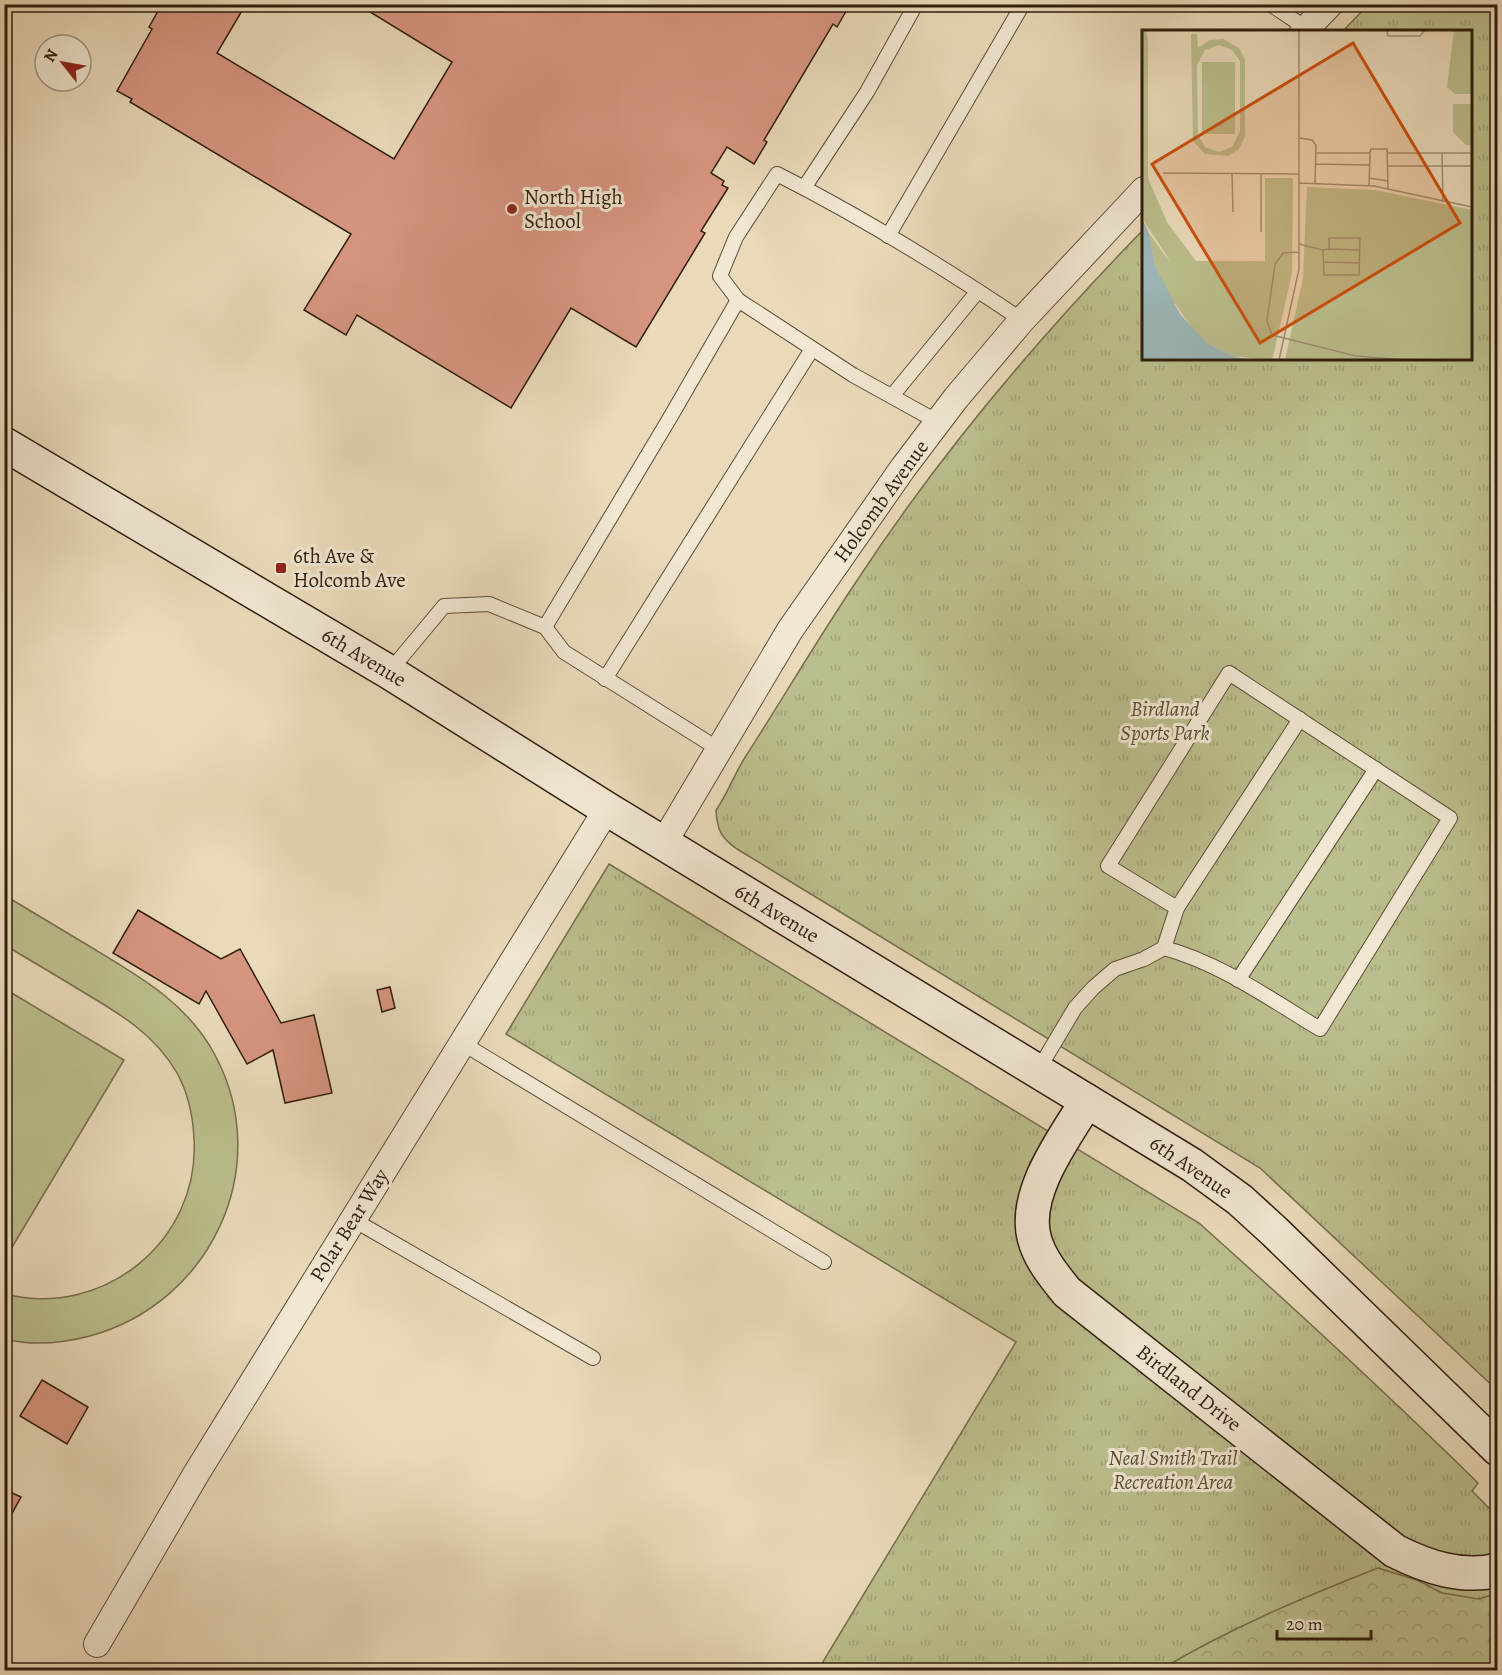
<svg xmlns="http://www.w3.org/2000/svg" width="1502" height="1675" font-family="Alegreya,serif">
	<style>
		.grass { fill: url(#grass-tufts); stroke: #756e4c; stroke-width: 1.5 }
		.forest { fill: url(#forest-crowns); stroke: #756e4c; stroke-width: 1.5 }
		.garden { fill: #bbbe8d; stroke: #756e4c; stroke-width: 1.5 }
		.building { fill: #d79580; stroke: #2f1e0c; stroke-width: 1.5 }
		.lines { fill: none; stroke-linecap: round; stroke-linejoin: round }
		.lane-casing { stroke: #5e4d38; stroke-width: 16 }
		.street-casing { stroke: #5e4d38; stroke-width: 28 }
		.secondary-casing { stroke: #2f1e0c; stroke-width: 36 }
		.lane { stroke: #f1e7d2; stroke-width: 14 }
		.street { stroke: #f1e7d2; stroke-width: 26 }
		.secondary { stroke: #f1e7d2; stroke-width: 33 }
		.poi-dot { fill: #8f2418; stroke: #f1e7d2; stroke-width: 2 }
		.labels { text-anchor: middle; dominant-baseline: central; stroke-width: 6; stroke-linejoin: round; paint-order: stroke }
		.poi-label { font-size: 21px; fill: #2f1e0c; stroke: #f1e7d2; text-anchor: start }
		.street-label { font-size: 21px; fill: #2f1e0c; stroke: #f1e7d2 }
		.park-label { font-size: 21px; font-style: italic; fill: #594e33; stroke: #f1e7d2 }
		.inset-road { fill: none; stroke: #9f8f74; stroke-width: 1.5 }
		.view { fill: #cc500c; fill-opacity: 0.15; stroke: #cc500c; stroke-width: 3 }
		.inset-edge { fill: none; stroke: #2f1e0c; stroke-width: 3 }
	</style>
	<defs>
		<pattern id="grass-tufts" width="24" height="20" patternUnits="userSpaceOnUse" patternTransform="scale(1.5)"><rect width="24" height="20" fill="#bbbe8d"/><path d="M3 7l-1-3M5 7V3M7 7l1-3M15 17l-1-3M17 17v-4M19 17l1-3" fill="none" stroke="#a1a378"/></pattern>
		<pattern id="forest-crowns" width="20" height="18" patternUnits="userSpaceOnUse" patternTransform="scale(1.5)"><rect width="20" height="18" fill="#bbbe8d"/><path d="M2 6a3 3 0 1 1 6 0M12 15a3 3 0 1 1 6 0" fill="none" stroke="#a1a378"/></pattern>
	</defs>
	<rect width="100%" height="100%" fill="#eadaba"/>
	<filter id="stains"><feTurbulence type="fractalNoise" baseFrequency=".00333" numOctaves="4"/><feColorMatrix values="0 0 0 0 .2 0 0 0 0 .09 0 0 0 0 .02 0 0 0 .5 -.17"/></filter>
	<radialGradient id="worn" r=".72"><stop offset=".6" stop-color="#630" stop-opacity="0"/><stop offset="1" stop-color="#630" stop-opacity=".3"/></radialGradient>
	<g class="grass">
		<path d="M 1368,5 L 1497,5 L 1497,1390 L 1260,1168 L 737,849 C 721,838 717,830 716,810 C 727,795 734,775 744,759 C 782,700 817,640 856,582 C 939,455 1038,338 1143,230 L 1144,358 L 1470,358 L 1470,32 L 1343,31 Z"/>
		<path d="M 609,864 L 1199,1223 C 1294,1308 1387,1394 1478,1483 L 1472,1491 L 1497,1516 L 1497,1670 L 818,1670 L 1016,1342 L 506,1034 Z"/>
	</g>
	<path class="forest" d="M 1378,1568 L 1417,1580 L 1442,1593 L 1479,1599 L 1497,1593 L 1497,1670 L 1160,1670 C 1228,1629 1304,1597 1378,1568 Z"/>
	<g class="garden">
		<path d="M 4,895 C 34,913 64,931 94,949 C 141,977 188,1004 215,1055 C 275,1167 211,1303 90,1336 C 63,1343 32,1346 5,1339 L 5,1294 C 103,1319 200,1241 194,1139 C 193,1116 188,1093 177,1073 C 154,1033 117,1012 78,989 C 54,974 29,960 5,945 Z"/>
		<polygon points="5,989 124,1060 5,1259 4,1259"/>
	</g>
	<g class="building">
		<polygon points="162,4 246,4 217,53 394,159 452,62 357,4 846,4 849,6 837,27 833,24 764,140 767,142 754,164 727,147 711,173 724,181 722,185 728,188 701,231 705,233 636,347 571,308 511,408 357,315 346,335 304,310 351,234 130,102 132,99 117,91 152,29 149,27"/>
		<polygon points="138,910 221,959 240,949 281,1023 314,1015 332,1093 285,1103 273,1050 247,1064 206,991 199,1004 113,953"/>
		<polygon points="390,987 395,1008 382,1012 377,990"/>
		<polygon points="42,1380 88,1407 67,1444 20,1416"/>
		<polygon points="4,1489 21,1497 4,1528"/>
	</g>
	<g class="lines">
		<g class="lane-casing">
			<g id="lane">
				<polyline points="1270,4 1306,28"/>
				<polyline points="804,188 867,92 916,4"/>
				<polyline points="888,236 1023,4"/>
				<polyline points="892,396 978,291"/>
				<path d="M 938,422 L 853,375 L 738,300 L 720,276 L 736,237 L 777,174 C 862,217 943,267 1022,320"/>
				<polyline points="545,627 671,416 738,300"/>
				<polyline points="389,672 444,606 489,604 545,627 564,652 720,750"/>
				<polyline points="605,679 812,349"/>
				<polyline points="1177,908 1300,719"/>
				<polyline points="1238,980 1376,769"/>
				<polyline points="462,1043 824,1262"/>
				<path d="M 1037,1072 L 1075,1008 L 1093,988 L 1115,969 L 1144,959 L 1164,948 C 1220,963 1270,999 1320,1029 L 1450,818 L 1229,673 L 1108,866 L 1177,908 L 1164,948"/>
				<polyline points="352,1219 593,1358"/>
			</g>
		</g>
		<g class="street-casing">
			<g id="street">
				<polyline points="1303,32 1330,4"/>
				<polyline points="663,844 790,630 903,468 956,398 1022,320 1144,190"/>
				<polyline points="97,1644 196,1474 607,809"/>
			</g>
		</g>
		<g class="secondary-casing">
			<g id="secondary">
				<polyline points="4,444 389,672 607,809 1192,1165 1240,1200 1275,1232 1498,1449"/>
				<path d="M 1087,1101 C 1065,1137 1023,1192 1034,1237 C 1039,1258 1054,1276 1067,1292 L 1395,1551 C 1427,1567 1462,1579 1498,1570"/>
			</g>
		</g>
		<use href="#lane" class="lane"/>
		<use href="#street" class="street"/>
		<use href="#secondary" class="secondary"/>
	</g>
	<g class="poi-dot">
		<circle cx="512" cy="209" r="6"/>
		<rect x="275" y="562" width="12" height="12" rx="3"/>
	</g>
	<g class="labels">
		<g class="poi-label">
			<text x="524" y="197">North High<tspan x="524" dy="24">School</tspan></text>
			<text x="293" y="556">6th Ave &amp;<tspan x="293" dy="24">Holcomb Ave</tspan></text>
		</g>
		<g class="street-label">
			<text transform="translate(881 501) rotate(-54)">Holcomb Avenue</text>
			<text transform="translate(364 657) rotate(31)">6th Avenue</text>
			<text transform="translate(777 913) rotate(31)">6th Avenue</text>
			<text transform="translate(1191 1167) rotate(34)">6th Avenue</text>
			<text transform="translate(349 1225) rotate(-58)">Polar Bear Way</text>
			<text transform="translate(1189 1388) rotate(38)">Birdland Drive</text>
		</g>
		<g class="park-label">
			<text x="1165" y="709">Birdland<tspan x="1165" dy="24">Sports Park</tspan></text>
			<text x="1173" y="1458">Neal Smith Trail<tspan x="1173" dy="24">Recreation Area</tspan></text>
		</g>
	</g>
	<g transform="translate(1142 30)">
		<rect width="330" height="330" fill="#eadaba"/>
		<path d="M 0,0 L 4,0 L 6,11 L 6,148 L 25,192 L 54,231 L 123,231 L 123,148 L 151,148 L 150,244 L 130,330 L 90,326 L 0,188 ZM 165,157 L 233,160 L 330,180 L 330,330 L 143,330 L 161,248 Z" fill="#bbbe8d"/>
		<path d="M 7,203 L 24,227 L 52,253 L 100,275 L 122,290 L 126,305 L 134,312 L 130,330 L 90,326 L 65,313 L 50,298 L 23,259 L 13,236 Z" fill="#bbbe8d"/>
		<path d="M 312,0 L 330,0 L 330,64 L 313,64 L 305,57 ZM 49,4 L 55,4 L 56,18 L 68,10 L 81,9 L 97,18 L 103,30 L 103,106 L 97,119 L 86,126 L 63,124 L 51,111 ZM 77,15 L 90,20 L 98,31 L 98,101 L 90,117 L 77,122 L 63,117 L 56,105 L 55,35 L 63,20 ZM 60,32 L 93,32 L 93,104 L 60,104 ZM 311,74 L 330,74 L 330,115 L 324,115 L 311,102 Z" fill="#bbbe8d" fill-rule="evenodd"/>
		<path d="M 0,188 L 7,203 L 13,236 L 38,284 L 65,313 L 90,326 L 108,330 L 0,330 Z" fill="#9cb8ba"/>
		<path class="inset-road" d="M 245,0 L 246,6 L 278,6 L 283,0M 158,108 L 170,110 L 174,115 L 173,153M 175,123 L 228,123 L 229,119 L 245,119 L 246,158M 246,123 L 330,123M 300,123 L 301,171M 173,134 L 227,135M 246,136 L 330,136M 21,143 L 157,144M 90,143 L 91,182M 227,148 L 246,151M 157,153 L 232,156 L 330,177M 227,156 L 228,123M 119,202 L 119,143M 157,214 L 181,220 L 182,245 L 217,245 L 218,208 L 187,208 L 187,219 L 181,220M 187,219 L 218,220M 157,222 L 141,223 L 133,234 L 125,291 L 130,305 L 214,326 L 264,330M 182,232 L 217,233M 137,330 L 157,239 L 157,0"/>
		<path class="view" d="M 211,13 L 318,193 L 118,313 L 10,134 Z"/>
		<rect width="330" height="330" class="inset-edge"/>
	</g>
	<rect width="1502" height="1675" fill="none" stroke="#eadaba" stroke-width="24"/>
	<rect x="6" y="6" width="1490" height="1663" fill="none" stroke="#2f1e0c" stroke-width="3"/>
	<rect x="12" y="12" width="1478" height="1651" fill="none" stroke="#2f1e0c" stroke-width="1.5"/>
	<g transform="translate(63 63) rotate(301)"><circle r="28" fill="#f1e7d2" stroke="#a39783" stroke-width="1.5"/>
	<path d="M0-4.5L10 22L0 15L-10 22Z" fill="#8f2418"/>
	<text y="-9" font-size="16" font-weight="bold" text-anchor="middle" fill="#2f1e0c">N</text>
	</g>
	<path d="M1277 1630v9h94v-9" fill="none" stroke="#2f1e0c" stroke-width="3"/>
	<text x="1286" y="1630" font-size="18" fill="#2f1e0c" stroke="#f1e7d2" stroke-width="4.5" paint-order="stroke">20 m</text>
	<rect width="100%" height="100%" filter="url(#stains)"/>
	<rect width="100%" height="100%" fill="url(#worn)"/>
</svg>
